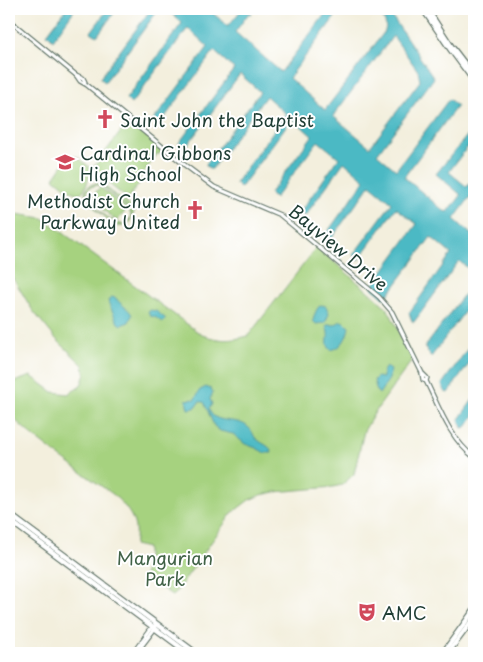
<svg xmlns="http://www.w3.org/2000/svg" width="483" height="662" font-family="'Playpen Sans',sans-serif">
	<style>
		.green { fill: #a6d27f; stroke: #62885a; fill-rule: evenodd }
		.water { fill: #4bb9c4; stroke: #357b7c; fill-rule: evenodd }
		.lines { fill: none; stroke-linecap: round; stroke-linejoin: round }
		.tertiary-casing { stroke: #697b6f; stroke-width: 5.5 }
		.primary-casing { stroke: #697b6f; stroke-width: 7 }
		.tertiary { stroke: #fff; stroke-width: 3 }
		.primary { stroke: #fff; stroke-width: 4.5 }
		.labels { text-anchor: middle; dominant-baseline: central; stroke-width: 4; stroke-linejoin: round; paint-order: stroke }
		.poi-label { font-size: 18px; fill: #1f3d34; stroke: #fff; text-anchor: start }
		.street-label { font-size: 18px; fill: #1f3d34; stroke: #fff }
		.park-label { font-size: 18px; fill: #416247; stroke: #fff }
	</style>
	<rect width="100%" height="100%" fill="#fff"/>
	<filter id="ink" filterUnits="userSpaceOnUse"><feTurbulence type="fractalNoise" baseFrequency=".02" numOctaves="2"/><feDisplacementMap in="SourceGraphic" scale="10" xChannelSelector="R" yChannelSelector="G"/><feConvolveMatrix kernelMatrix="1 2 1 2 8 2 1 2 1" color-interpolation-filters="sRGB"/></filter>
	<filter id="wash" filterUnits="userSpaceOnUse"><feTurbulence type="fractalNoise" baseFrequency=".0096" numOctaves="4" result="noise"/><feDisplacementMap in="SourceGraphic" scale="20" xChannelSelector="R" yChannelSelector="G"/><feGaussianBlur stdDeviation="1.12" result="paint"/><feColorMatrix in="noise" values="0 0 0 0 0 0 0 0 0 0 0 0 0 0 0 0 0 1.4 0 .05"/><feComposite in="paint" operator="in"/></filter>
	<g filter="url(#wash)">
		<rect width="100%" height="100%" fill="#f3efdd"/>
		<g class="green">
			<polygon points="129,121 163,150 161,155 158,153 139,179 141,181 128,199 96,174 93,168"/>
			<path d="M 76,156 L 91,168 C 84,203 77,197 54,178 L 63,165 Z"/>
			<path d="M 96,183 L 103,185 L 135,210 L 129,223 C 125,225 122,227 117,226 C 112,224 106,218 102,214 C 92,206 73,190 96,183 ZM 98,185 L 102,186 L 129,209 L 131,216 C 129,220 127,223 122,224 C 113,225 67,189 98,185 Z"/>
			<polygon points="100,187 127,209 117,221 90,199"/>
			<path d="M 9,213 L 43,218 L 202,335 C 221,341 229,341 248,336 L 317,247 L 384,305 L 390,313 L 413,359 L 375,412 L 364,431 L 354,474 L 342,485 L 333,487 L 275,492 L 261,495 L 249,500 L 232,513 L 173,596 L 150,579 L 146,578 L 144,576 L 147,563 L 147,548 L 134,545 C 139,522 130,511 114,495 C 96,482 15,428 9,411 C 7,405 9,395 9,388 L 14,382 L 31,376 L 53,392 L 68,394 L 78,388 L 82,383 L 85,374 L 83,365 L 56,339 L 33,311 L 16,283 L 9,274 Z"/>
		</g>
		<g class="water">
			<polygon points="66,9 75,9 53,40 47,34"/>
			<polygon points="108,9 117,9 97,36 91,32"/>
			<polygon points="151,9 159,9 105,82 100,78"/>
			<path d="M 166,9 L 208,9 L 228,26 L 242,9 L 252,9 L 251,15 L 249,13 L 235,32 L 281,72 L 329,9 L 341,9 L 289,78 L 325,110 L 385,31 C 388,22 381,15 376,9 L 387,9 L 434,78 L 377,154 L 396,170 L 449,99 L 457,106 L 404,177 L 444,211 L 448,212 L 460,197 L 460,194 L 436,174 L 474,127 L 474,138 L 449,172 L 467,187 L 474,177 L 474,192 L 454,219 L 472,235 L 474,232 L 474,273 L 459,261 L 414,322 L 412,321 L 409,313 L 451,254 L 431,237 L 385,299 L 371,287 L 417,224 L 396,208 L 358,260 L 353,255 L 392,203 L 370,185 L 331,239 L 329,239 L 326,236 L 326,234 L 365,180 L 344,162 L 305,216 L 300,214 L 300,212 L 339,158 L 318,141 L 275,198 L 271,196 L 270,193 L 312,136 L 292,118 L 242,186 L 239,187 L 236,184 L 236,182 L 286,114 L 266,96 L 212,169 L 209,169 L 207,167 L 206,164 L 260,92 L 240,74 L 186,147 L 180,145 L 179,143 L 234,69 L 214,51 L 159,125 L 154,123 L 153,121 L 208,47 L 188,28 L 131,104 L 126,99 L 182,23 ZM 393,36 L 418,71 L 420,81 L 370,147 L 333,116 Z"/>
			<polygon points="474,281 474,299 431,357 425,347"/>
			<path d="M 111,297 L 116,298 C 121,306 128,307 132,315 L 129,322 L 121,325 L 118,323 L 109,304 L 108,301 Z"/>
			<path d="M 321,305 L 326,306 L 329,314 L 325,323 L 316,324 L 313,321 C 314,316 316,308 321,305 Z"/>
			<polygon points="151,310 156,311 166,319 162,322 155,317 150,316 148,312"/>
			<path d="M 341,321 L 344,322 L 349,327 C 347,338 342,348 331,350 C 325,344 329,340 328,333 C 328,331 327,329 326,326 L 329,324 L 334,325 Z"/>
			<polygon points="474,340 474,357 448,393 445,392 442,384"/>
			<polygon points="386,367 390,370 389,379 379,394 377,392 374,380 377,377 383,378 383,371"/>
			<path d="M 206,387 L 211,389 L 213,392 L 210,399 L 212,404 L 209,409 C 214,426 238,416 249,428 C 253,431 253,437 258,440 C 264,445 271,446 272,453 L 265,453 L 256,448 L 245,444 L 233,434 L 220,431 L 214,426 L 204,402 L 199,402 L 195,408 L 188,409 L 186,400 L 195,399 L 200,390 Z"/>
			<polygon points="474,398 474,416 466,427 462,428 459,419"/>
		</g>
	</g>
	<g filter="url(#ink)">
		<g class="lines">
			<g class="tertiary-casing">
				<g id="tertiary">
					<polyline points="9,20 76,75 83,78 85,82"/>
					<polyline points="76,75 80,81 87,85 186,166 214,187 280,215 379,297 392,312 422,373 427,378 426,381"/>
					<path d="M 422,374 L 423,380 L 426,381 C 439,407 450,439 474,457"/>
					<polyline points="140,648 156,627"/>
					<polyline points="133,653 152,627 157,624"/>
				</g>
			</g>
			<g class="primary-casing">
				<g id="primary">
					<polyline points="423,9 451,50 474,81"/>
					<polyline points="427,9 451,46 474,76"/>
					<polyline points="9,514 196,653"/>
					<polyline points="9,520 188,653"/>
					<polyline points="443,653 474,610"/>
					<polyline points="448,653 474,618"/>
				</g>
			</g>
			<use href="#tertiary" class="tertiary"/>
			<use href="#primary" class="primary"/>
		</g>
	</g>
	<defs>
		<g id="church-bare" transform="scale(1.5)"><path d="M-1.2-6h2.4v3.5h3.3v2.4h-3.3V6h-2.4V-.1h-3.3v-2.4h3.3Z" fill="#d1495b" stroke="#fff" stroke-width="2.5" paint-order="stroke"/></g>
		<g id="school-bare" transform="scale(1.5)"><path d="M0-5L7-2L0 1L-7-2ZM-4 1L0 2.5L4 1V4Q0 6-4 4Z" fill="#d1495b" stroke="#fff" stroke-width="2.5" paint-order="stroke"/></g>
		<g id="theatre-bare" transform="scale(1.5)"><path d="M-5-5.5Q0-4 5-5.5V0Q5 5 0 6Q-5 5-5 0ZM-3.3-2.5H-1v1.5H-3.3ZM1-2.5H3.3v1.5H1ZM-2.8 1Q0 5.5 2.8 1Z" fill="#d1495b" stroke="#fff" stroke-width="2.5" paint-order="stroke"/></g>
	</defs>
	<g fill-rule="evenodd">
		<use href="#church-bare" x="105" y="119"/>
		<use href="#school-bare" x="65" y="162"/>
		<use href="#church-bare" x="195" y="210"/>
		<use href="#theatre-bare" x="367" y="612"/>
	</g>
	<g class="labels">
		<g class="poi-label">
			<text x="120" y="119">Saint John the Baptist</text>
			<text x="80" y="152">Cardinal Gibbons<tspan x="80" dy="21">High School</tspan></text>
			<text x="180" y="200" text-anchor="end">Methodist Church<tspan x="180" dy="21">Parkway United</tspan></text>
			<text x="382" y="612">AMC</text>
		</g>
		<g class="street-label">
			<text transform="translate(339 247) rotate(40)">Bayview Drive</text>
		</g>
		<g class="park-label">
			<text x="165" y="557">Mangurian<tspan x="165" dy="21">Park</tspan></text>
		</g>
	</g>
	<rect width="483" height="662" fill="none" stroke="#fff" stroke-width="30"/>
</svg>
